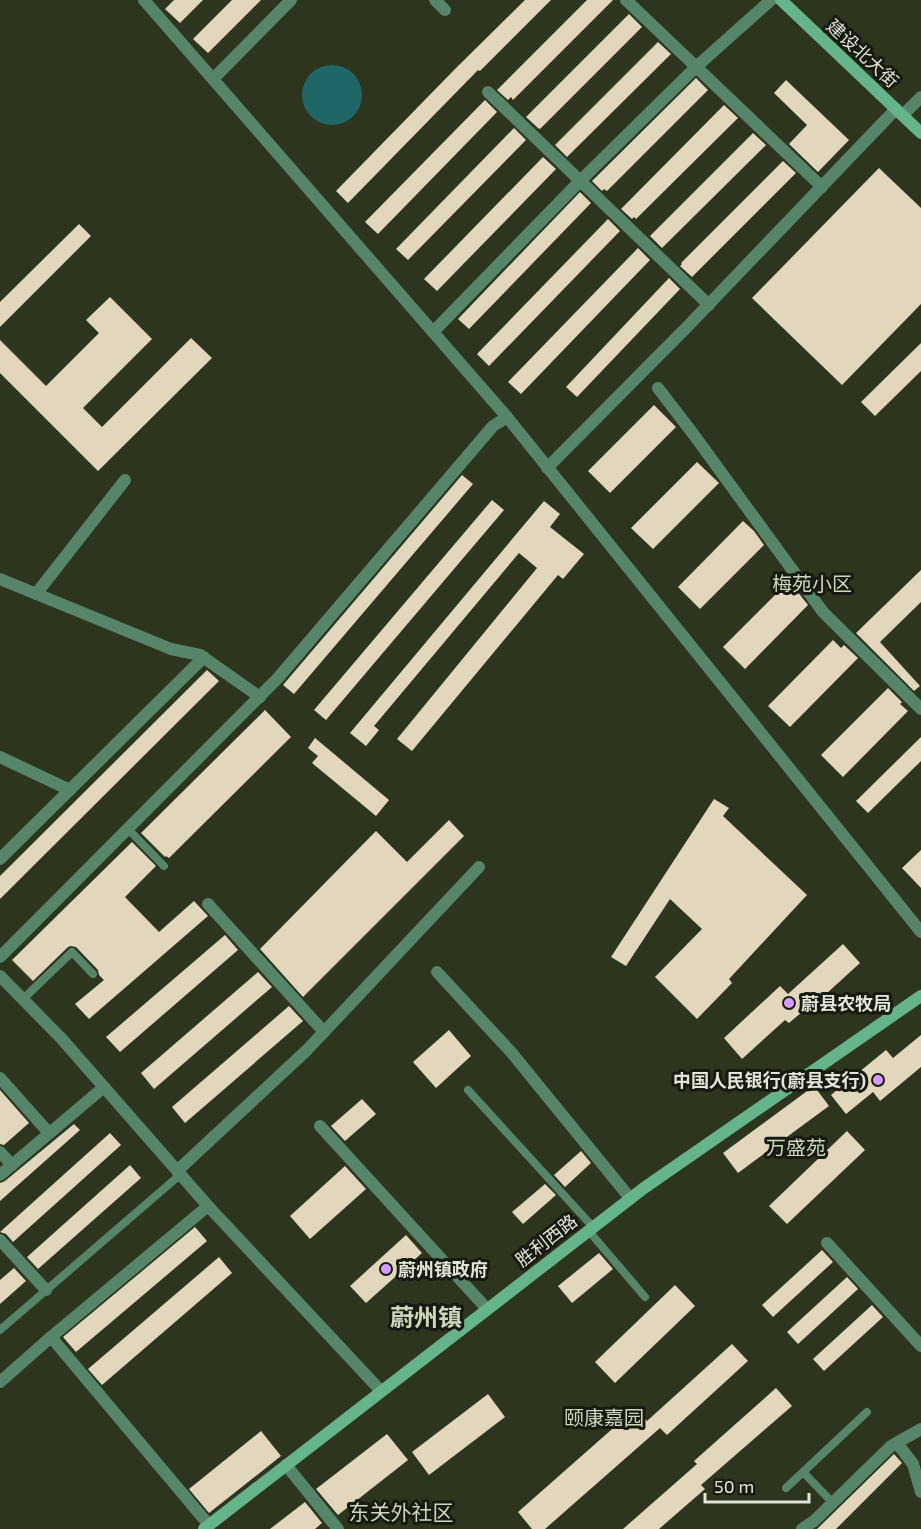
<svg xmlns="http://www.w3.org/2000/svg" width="921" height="1529" font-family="'Exo 2','Noto Sans SC',sans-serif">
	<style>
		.water { fill: #1f6766 }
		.building { fill: #e2d7bc }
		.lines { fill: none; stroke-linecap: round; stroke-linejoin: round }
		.service { stroke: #56856a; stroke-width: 8 }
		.minor { stroke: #56856a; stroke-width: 12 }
		.tertiary { stroke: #56856a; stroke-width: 12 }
		.secondary { stroke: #66b48a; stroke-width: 12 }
		.poi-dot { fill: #d39cfc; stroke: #171b11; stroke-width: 2 }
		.labels { text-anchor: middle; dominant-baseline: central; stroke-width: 6; stroke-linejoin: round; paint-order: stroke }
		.street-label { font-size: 18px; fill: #e1e6d9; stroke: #171b11 }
		.poi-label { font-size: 18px; font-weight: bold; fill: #e1e6d9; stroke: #171b11; text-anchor: start }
		.neighbourhood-label { font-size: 20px; fill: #ccd7bb; stroke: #171b11 }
		.quarter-label { font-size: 21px; fill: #ccd7bb; stroke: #171b11 }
		.district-label { font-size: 24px; font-weight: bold; fill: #ccd7bb; stroke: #171b11 }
	</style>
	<rect width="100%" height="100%" fill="#2d351e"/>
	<circle class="water" cx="332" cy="95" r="30"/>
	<g class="building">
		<polygon points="174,0 203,0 180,23 165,9"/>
		<polygon points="232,0 261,0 208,53 193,39"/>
		<polygon points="525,0 551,0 480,71 478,70 348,203 336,191 456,68"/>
		<polygon points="587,0 613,0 513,100 511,97 508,100 497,90"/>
		<polygon points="629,14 642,27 540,129 538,128 526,117"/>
		<polygon points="658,42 671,54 567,157 555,145"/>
		<polygon points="696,78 708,90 607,191 604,189 602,191 592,181"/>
		<polygon points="786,80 849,140 818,172 789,144 807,125 774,93"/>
		<polygon points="485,100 497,112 378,234 365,222"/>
		<polygon points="724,105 738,118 636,219 634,217 632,219 621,209"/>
		<polygon points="514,128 526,140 408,260 396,249"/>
		<polygon points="753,133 766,145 662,248 650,236"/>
		<polygon points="543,157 556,169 437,291 424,279"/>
		<polygon points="783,161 796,173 692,277 680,266 682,264 681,263"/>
		<polygon points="879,168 921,208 921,304 842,385 752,298"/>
		<polygon points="580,192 591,203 469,329 458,319"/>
		<polygon points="608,219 620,231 489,366 477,354"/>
		<polygon points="79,224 91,236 0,327 0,302"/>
		<polygon points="638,248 650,260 521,394 508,382"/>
		<polygon points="669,278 680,289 577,397 566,387"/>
		<polygon points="110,297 152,339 83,408 102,427 191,338 212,358 98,471 0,373 0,340 46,386 99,333 86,320"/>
		<polygon points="921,343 921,371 875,416 861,402"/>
		<polygon points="654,405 676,427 610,493 588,471"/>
		<polygon points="697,462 719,483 653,549 631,528"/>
		<polygon points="462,475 473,484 294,694 283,685"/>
		<polygon points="492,500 504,510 326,720 314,710"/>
		<polygon points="544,501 560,514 550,527 584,554 563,579 558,575 412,751 397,739 537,568 519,553 374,726 379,730 366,746 350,733"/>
		<polygon points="743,521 754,531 764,545 700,609 678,587"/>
		<polygon points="921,570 921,602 880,642 920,686 914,691 856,633"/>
		<polygon points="789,581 808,605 745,669 723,647"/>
		<polygon points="833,640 841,648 844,645 858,658 790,727 768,706"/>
		<polygon points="207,670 219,681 0,899 0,876"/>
		<polygon points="888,688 902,702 900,704 908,711 843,777 821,755"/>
		<polygon points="265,710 291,737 169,858 166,856 165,857 141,833"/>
		<polygon points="921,737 921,761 868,813 856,801"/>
		<polygon points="315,738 389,800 376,816 312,763 318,756 308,748"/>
		<polygon points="714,799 729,808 723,816 807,895 729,979 732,983 697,1019 655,977 702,929 670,899 626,966 611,957"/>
		<polygon points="449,820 464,836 303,997 260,949 376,831 407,862"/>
		<polygon points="132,842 156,866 125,897 159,932 194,901 208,916 89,1019 75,1004 104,980 99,975 98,970 76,947 71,946 68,947 33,981 12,960"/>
		<polygon points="921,850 921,888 902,868"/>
		<polygon points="225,935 238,950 120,1052 106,1037"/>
		<polygon points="843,944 860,963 804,1014 802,1012 789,1023 785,1020 742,1059 724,1038 780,986 788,994"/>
		<polygon points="258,972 272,987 154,1089 141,1073"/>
		<polygon points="289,1006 303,1021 185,1123 172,1107"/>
		<polygon points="449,1030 471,1056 436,1088 413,1062"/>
		<polygon points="921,1035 921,1067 880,1101 873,1092 846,1114 831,1095 886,1050 893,1058"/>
		<polygon points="814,1086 829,1106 738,1173 723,1153"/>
		<polygon points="0,1090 29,1123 4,1145 0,1144"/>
		<polygon points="362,1099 376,1114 345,1141 331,1126"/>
		<polygon points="74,1124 80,1130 0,1201 0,1183 5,1181"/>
		<polygon points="847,1131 865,1150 787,1224 769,1206"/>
		<polygon points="110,1133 121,1145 13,1242 6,1234 0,1232"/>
		<polygon points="581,1151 591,1163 565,1187 554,1175"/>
		<polygon points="130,1165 141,1178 38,1269 27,1257"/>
		<polygon points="345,1166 366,1189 310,1239 290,1216"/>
		<polygon points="545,1184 556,1195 523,1224 512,1212"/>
		<polygon points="195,1227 207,1241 76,1352 63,1337"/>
		<polygon points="406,1235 422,1253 366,1303 350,1286"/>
		<polygon points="822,1250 833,1262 773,1317 762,1305"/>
		<polygon points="599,1253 613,1269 572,1303 558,1286"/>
		<polygon points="219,1257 232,1273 102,1385 88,1369"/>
		<polygon points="14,1268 26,1281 0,1304 0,1280"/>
		<polygon points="847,1277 858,1289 798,1344 787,1332"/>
		<polygon points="675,1285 695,1306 615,1383 595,1362"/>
		<polygon points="872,1305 883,1317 824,1371 813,1359"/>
		<polygon points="732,1344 748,1361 667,1435 660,1428 545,1529 532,1529 518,1512 636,1408 647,1421"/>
		<polygon points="776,1388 792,1406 701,1485 705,1489 659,1529 623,1529 697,1464 694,1461"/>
		<polygon points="488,1394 505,1417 429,1475 412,1452"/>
		<polygon points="261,1431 281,1456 209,1513 189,1489"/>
		<polygon points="387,1434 408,1460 338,1515 316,1489"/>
		<polygon points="894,1454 902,1463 836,1529 817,1529"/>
		<polygon points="305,1502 322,1523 315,1529 270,1529"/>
	</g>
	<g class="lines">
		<g class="service">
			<polyline points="128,829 164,866"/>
			<polyline points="23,999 72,952 93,974"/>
			<polyline points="468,1090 593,1227"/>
			<polyline points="588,1230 645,1297"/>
			<polyline points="0,1330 181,1174"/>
			<polyline points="803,1472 833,1503"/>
			<polyline points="786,1488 867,1412"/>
		</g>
		<g class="minor">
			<polyline points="435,0 445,10"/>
			<polyline points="626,0 822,187"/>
			<polyline points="213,79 291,0"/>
			<polyline points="488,92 709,305"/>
			<polyline points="903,115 921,97"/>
			<polyline points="433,332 580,181 696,67 771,0"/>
			<polyline points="658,388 694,435 823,612 921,709"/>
			<polyline points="547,468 687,327 896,109"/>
			<polyline points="0,579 171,649 200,655 260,697"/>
			<polyline points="36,594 125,480"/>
			<polyline points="0,757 70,790"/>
			<polyline points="0,859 204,657"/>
			<polyline points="208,904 324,1032"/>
			<polyline points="0,957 278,678 493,426 507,417 144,0"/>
			<polyline points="437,972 511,1052 630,1198"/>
			<polyline points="0,1078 49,1133"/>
			<polyline points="320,1126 487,1309"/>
			<polyline points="0,1152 12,1165"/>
			<polyline points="177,1171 307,1050 479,867"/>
			<polyline points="0,1175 104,1087"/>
			<polyline points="208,1206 51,1337 209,1525"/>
			<polyline points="0,1240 46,1290"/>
			<polyline points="827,1243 921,1346"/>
			<polyline points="0,1382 51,1337"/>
			<polyline points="897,1443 913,1464 921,1492"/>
			<polyline points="286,1465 338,1529"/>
			<polyline points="802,1529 814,1521 891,1446 921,1429"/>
		</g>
		<g class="tertiary">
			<polyline points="507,417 921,932"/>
			<polyline points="0,976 61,1038 208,1206 381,1391"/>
		</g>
		<g class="secondary">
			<polyline points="781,0 921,133"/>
			<polyline points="204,1529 644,1188 921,996"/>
		</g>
	</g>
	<g class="poi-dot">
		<circle cx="789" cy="1003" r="6"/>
		<circle cx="878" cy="1080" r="6"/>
		<circle cx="386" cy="1269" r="6"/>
	</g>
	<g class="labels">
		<g class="street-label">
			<text transform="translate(863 53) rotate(43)">建设北大街</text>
			<text transform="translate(546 1240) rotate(-38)">胜利西路</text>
		</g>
		<g class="poi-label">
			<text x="801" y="1003">蔚县农牧局</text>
			<text x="866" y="1080" text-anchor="end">中国人民银行(蔚县支行)</text>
			<text x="398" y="1269">蔚州镇政府</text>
		</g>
		<g class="neighbourhood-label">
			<text x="812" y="583">梅苑小区</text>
			<text x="796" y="1147">万盛苑</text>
			<text x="604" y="1417">颐康嘉园</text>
		</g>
		<g class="quarter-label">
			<text x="401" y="1511">东关外社区</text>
		</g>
		<g class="district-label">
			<text x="426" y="1316">蔚州镇</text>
		</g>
	</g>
	<path d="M705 1493v9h104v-9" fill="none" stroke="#e1e6d9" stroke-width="3"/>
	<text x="714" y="1493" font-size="18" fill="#e1e6d9" stroke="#171b11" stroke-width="4.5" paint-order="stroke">50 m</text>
</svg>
